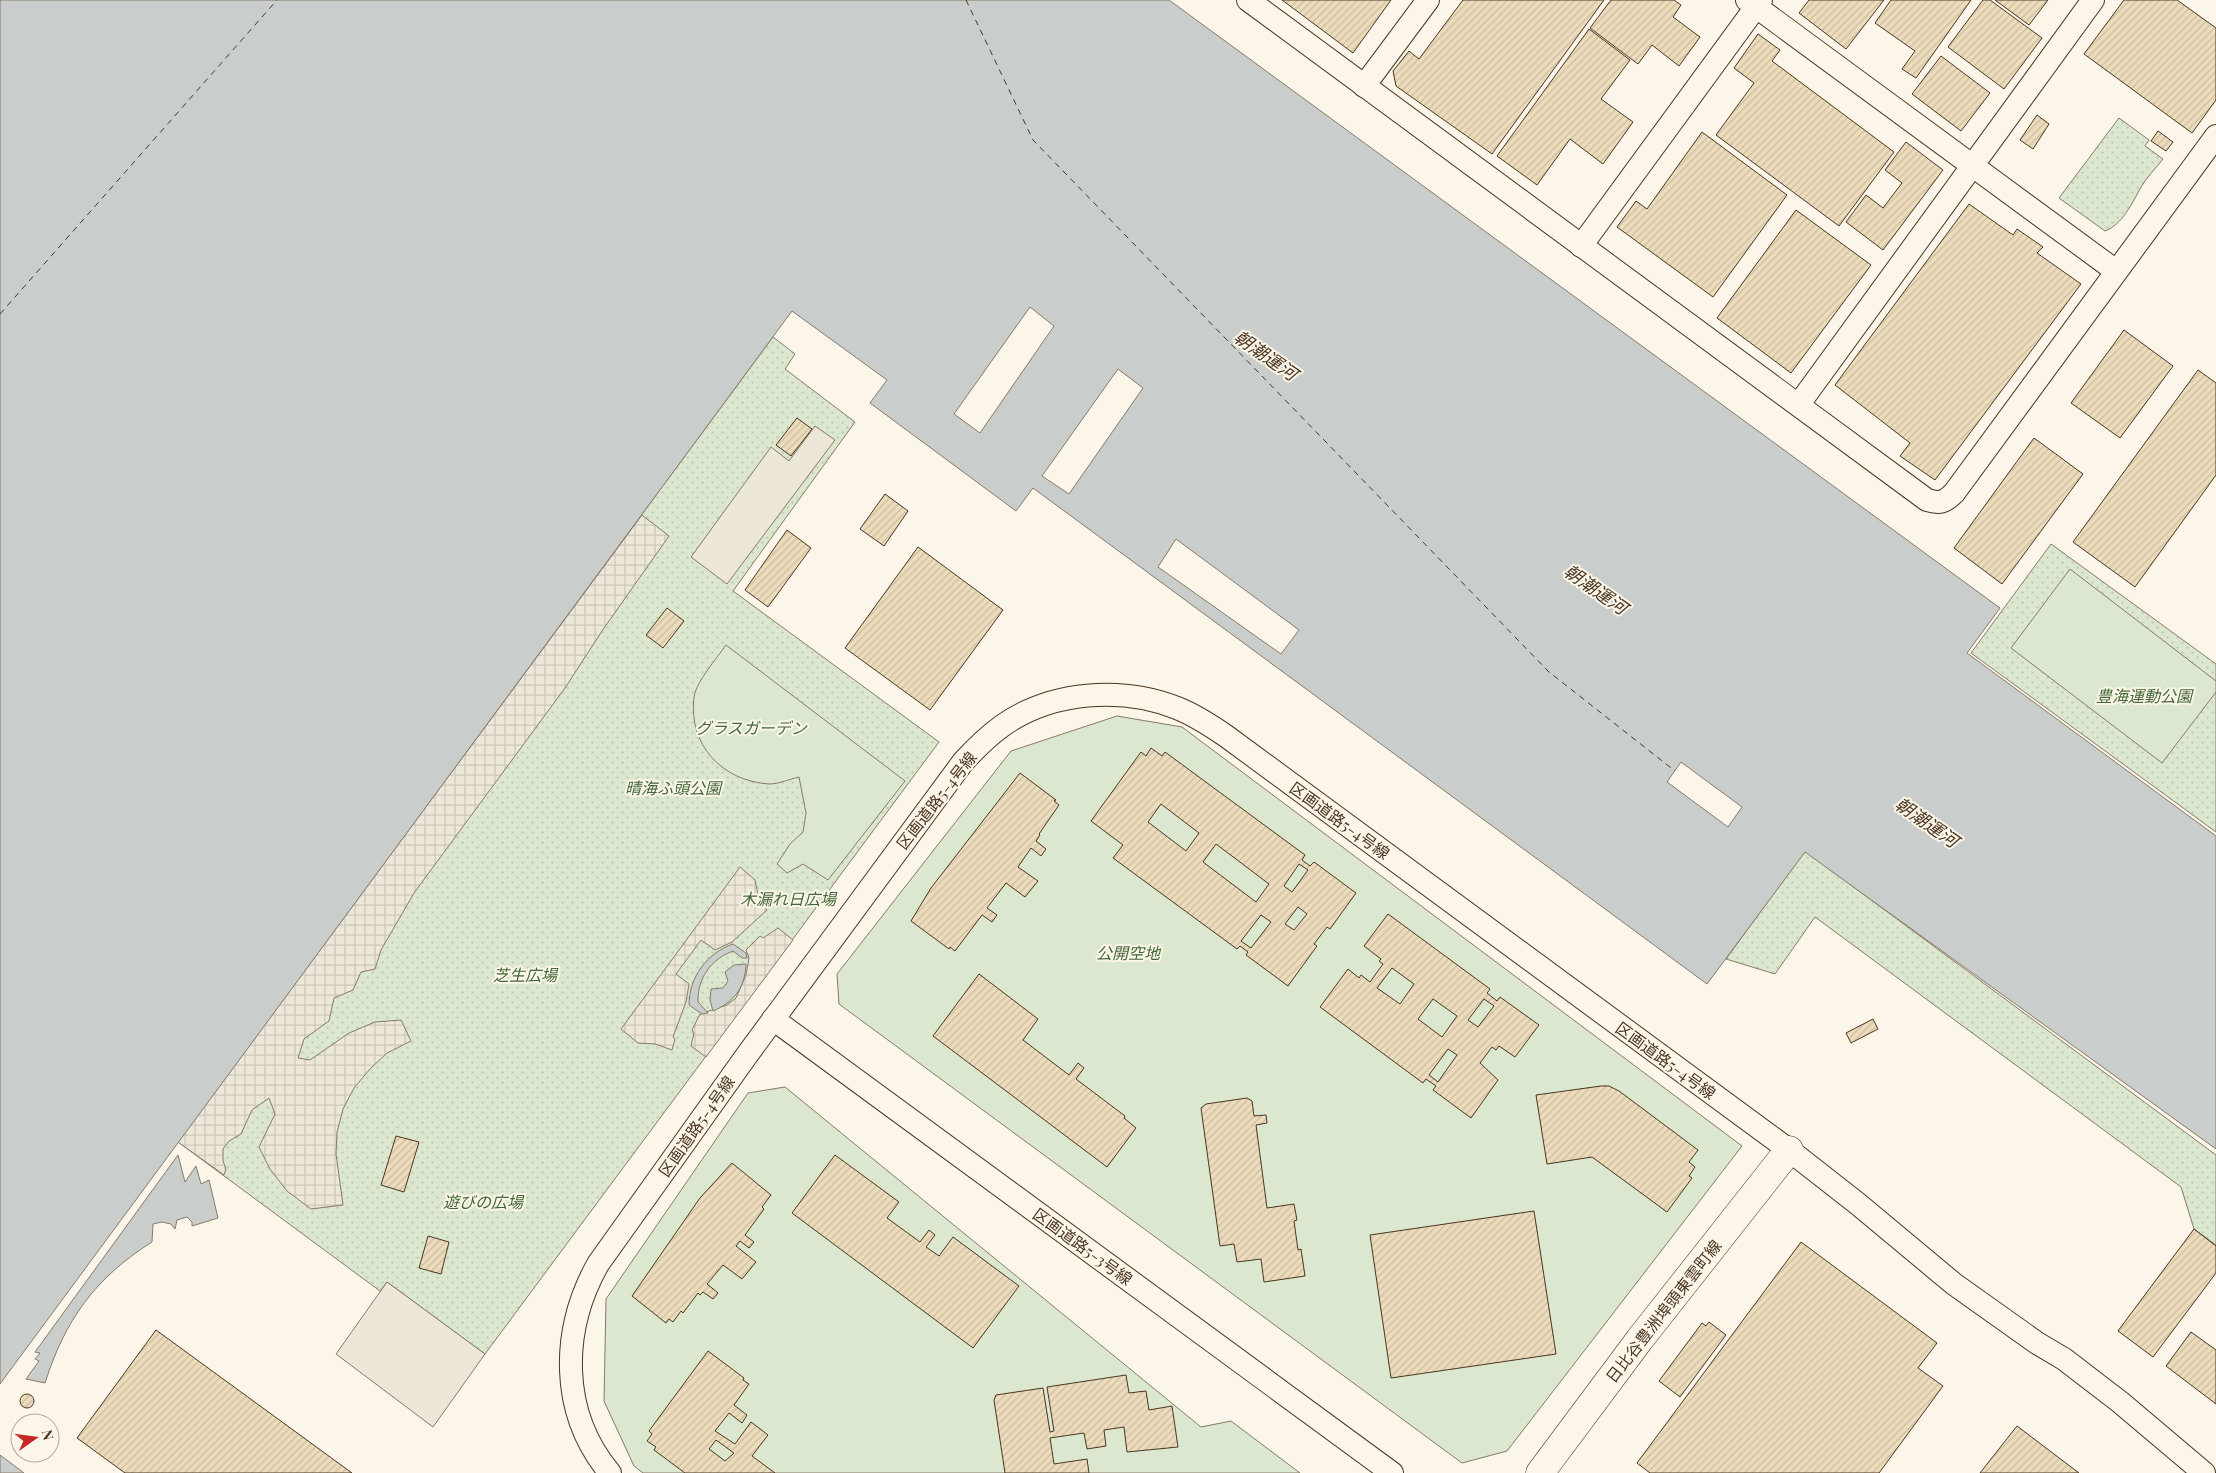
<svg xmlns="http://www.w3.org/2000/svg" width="2216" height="1473" font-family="'Playfair Display','Noto Sans JP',serif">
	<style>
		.grass { fill: url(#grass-dots); stroke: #887966 }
		.garden { fill: #dce7d0; stroke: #887966 }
		.parking { fill: #ede7d9; stroke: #887966 }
		.plaza { fill: url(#plaza-grid); stroke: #887966 }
		.water { fill: #c9cecd; stroke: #887966 }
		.pier { fill: #fbf6e9; stroke: #887966 }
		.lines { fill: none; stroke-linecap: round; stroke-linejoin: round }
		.ferry { stroke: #4a3520; stroke-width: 1; stroke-dasharray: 6 5; stroke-linecap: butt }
		.building { fill: url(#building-hatch); stroke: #4a3520; fill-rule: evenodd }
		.minor-casing { stroke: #4a3520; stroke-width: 24 }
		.major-casing { stroke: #4a3520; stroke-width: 29 }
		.minor { stroke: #fbf6e9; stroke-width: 22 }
		.major { stroke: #fbf6e9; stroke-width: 28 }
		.labels { text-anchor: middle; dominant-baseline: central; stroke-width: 4; stroke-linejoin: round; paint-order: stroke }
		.park-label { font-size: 16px; font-style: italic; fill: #436837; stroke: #fbf6e9 }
		.street-label { font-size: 16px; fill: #4a3520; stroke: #fbf6e9 }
		.water-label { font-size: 18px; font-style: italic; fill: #4a3520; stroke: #fbf6e9 }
	</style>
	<defs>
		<pattern id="grass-dots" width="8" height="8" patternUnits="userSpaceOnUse" patternTransform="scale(1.25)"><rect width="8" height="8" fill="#dce7d0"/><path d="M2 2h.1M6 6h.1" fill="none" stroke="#bec7b2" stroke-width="1.8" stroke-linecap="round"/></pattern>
		<pattern id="plaza-grid" width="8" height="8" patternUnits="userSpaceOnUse" patternTransform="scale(1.25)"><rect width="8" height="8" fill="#ede7d9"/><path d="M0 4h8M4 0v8" fill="none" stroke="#cdc7ba"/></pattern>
		<pattern id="building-hatch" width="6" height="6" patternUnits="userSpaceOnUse" patternTransform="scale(1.25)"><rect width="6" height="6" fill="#ecdcbc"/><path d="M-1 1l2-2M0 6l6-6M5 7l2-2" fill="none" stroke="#ccbda1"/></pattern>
	</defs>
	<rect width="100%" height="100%" fill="#fbf6e9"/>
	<g class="grass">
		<path d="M 2119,118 L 2149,140 L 2145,146 L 2163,159 C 2156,168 2147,177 2141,187 C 2133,202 2122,225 2105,231 L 2059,198 Z"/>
		<polygon points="773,337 795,354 785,369 855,422 733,591 939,742 485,1354 387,1282 380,1291 178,1142"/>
		<polygon points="2051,544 2216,664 2216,832 1971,653"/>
		<polygon points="1805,851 2216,1155 2216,1245 2194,1229 2181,1187 1815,917 1775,974 1726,959"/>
	</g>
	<g class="garden">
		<polygon points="2070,569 2216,681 2216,692 2162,763 2011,648"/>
		<path d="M 726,645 L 905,781 L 828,880 L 803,864 L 787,873 L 777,864 L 790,844 L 803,832 L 806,813 L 799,777 C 790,779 779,784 769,784 C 722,781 688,745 694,697 C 696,682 717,658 726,645 Z"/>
		<polygon points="1117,716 1182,727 1742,1146 1507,1451 1462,1463 839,1004 837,974 1011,751"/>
		<polygon points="785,1087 1201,1427 1231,1421 1300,1473 643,1473 634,1466 604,1401 606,1299 748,1093"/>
	</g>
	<g class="parking">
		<polygon points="815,426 835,440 727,584 691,557 771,447 789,461"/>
		<polygon points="387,1282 485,1354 433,1427 336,1354"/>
	</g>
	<g class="plaza">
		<polygon points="642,515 669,536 602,631 565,688 414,893 381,950 375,969 361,972 353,990 334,998 329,1021 304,1039 298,1058 310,1060 349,1033 375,1022 401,1020 411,1041 387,1053 370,1069 354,1088 343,1109 337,1132 336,1154 343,1205 311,1209 287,1191 270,1169 259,1147 275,1114 269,1098 252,1110 241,1134 229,1141 223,1149 223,1161 226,1169 224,1175 178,1142"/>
		<polygon points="740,867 755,880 759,899 767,910 732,942 715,950 701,940 676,974 689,984 686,1002 673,1037 675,1039 672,1050 655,1044 638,1043 621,1029"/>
		<polygon points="778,928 793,940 706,1057 691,1046 694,1033 692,1030 700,1014 727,1005 736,998 746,975 749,958 746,950 760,936 763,938"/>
	</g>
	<g class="water">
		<polygon points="0,0 1169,0 2000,608 1967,653 2216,836 2216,1149 1805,852 1707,984 1033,488 1016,511 870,403 887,380 792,311 0,1384"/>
		<path d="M 733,944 L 746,953 L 747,958 L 742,958 L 733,951 C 711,959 697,979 698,1002 L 708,1013 L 702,1014 L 689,1005 C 689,977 707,953 733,944 Z"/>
		<path d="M 746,964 C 745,988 734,1002 713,1011 L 710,1000 L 711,989 L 723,988 L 728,981 L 725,972 L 734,965 Z"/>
		<path d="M 178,1155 L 185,1182 L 196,1166 L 201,1184 L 209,1180 L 218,1218 L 192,1226 L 192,1222 L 187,1217 L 177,1220 L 175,1229 L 171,1224 L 162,1222 L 153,1224 L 152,1242 C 95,1278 65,1320 45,1383 L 26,1379 L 39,1361 L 35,1359 L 40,1353 L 35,1352 Z"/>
		<polygon points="0,1455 24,1473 0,1473"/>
	</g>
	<g class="pier">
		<polygon points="1030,307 1054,326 980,433 954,414"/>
		<polygon points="1118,369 1143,388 1069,494 1042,476"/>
		<polygon points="1176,539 1299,630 1281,654 1158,567"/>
		<polygon points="1681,762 1742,807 1728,827 1667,782"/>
	</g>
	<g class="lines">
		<g class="ferry">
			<polyline points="966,0 1033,140 1549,672 1675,771"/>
			<polyline points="0,314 277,0"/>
		</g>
	</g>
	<g class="building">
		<polygon points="1282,0 1391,0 1353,53"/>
		<polygon points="1463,0 1604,0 1492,154 1396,86 1393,71 1409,51 1419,59"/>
		<polygon points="1611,0 1674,0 1681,5 1673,17 1700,37 1679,66 1652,45 1638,64 1590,28"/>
		<polygon points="1809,0 1884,0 1846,49 1799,13"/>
		<polygon points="1891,0 1971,0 1916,78 1902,69 1915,51 1875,23"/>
		<polygon points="1983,0 1990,0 2042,38 2004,89 1948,47"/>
		<polygon points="1995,0 2048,0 2029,25"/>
		<polygon points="2124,0 2177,0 2216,28 2216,100 2192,133 2084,54"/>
		<polygon points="1589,29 1630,60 1601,99 1633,122 1603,164 1570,139 1537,185 1497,156"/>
		<polygon points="1758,34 1780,50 1772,61 1894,152 1839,226 1716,135 1754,83 1734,68"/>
		<polygon points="1941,56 1990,93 1961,131 1912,94"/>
		<polygon points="2037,115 2049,124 2033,149 2020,140"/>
		<polygon points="2158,131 2173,142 2166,151 2151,141"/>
		<polygon points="1702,132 1787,195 1713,297 1617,227 1636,201 1647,209"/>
		<polygon points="1906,142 1943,170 1883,250 1846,222 1866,195 1883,208 1902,183 1885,170"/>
		<polygon points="1969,204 2013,235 2017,229 2043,247 2037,253 2081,284 1935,480 1900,456 1910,443 1835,385"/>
		<polygon points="1796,210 1871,265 1791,373 1717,318"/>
		<polygon points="2124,330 2173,366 2120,438 2071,403"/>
		<polygon points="2198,370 2216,383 2216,475 2135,587 2073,542"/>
		<polygon points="797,418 812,429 791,456 776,445"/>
		<polygon points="2034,438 2083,474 2002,584 1954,548"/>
		<polygon points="885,494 908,511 884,546 860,529"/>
		<polygon points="787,530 811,548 768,607 745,590"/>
		<polygon points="918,547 1003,610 930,710 845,648"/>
		<polygon points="667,608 684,621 663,648 646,635"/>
		<path d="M 1151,748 L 1162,756 L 1165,752 L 1305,855 L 1302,860 L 1310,866 L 1314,862 L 1356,893 L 1330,929 L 1327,927 L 1314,944 L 1317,946 L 1288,986 L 1246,955 L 1248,952 L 1240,946 L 1237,949 L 1113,858 L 1123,845 L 1091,821 L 1141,752 L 1146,756 ZM 1161,804 L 1199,833 L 1186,851 L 1148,822 ZM 1216,844 L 1269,884 L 1256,902 L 1203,862 ZM 1299,864 L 1308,870 L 1292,892 L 1284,886 ZM 1298,907 L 1307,914 L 1294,930 L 1285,924 ZM 1261,915 L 1271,922 L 1251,948 L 1241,941 Z"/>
		<polygon points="1020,773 1056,800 1054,801 1059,805 1039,834 1040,835 1036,841 1046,849 1041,856 1031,848 1018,867 1038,881 1025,897 1006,883 987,908 997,915 992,922 982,915 955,951 950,947 949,949 911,921 931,888"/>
		<path d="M 1388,914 L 1490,989 L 1487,993 L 1497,1001 L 1500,997 L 1539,1025 L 1515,1057 L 1499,1046 L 1496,1050 L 1492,1047 L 1480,1063 L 1498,1080 L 1471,1118 L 1433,1090 L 1436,1086 L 1426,1079 L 1423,1083 L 1320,1007 L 1348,969 L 1359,978 L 1361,975 L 1370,982 L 1383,964 L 1379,961 L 1381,959 L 1364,946 ZM 1392,968 L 1414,984 L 1400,1004 L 1377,988 ZM 1433,999 L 1457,1016 L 1442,1037 L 1418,1019 ZM 1484,999 L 1494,1006 L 1478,1027 L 1468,1020 ZM 1448,1049 L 1457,1055 L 1438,1082 L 1429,1075 Z"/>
		<polygon points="979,974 1038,1019 1023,1040 1069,1075 1078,1063 1084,1068 1076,1079 1125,1116 1124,1118 1136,1128 1107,1167 933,1036"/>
		<polygon points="1873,1019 1878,1029 1851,1043 1846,1033"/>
		<polygon points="1601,1086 1609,1086 1619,1091 1698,1150 1689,1162 1695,1167 1689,1176 1692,1178 1667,1212 1592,1157 1547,1164 1536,1095"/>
		<polygon points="1247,1098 1252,1101 1254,1116 1266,1115 1267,1123 1256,1125 1267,1208 1294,1204 1297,1220 1294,1221 1298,1250 1301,1249 1305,1276 1264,1282 1261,1259 1237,1262 1234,1244 1220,1246 1201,1108 1206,1104"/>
		<polygon points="396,1136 419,1142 404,1192 381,1185"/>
		<polygon points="835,1155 899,1202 887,1218 920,1242 929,1230 935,1235 926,1247 939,1256 953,1237 1019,1286 973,1348 792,1213"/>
		<polygon points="732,1163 771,1195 762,1207 764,1209 745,1235 754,1242 749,1248 740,1241 736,1246 756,1262 742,1279 723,1265 707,1284 718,1293 713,1299 703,1292 700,1295 698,1293 683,1313 681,1311 673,1322 669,1319 666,1323 632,1296 700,1198"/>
		<polygon points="1534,1211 1556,1354 1391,1378 1370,1235"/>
		<polygon points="2194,1229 2216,1246 2216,1273 2153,1357 2118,1331"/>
		<polygon points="428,1236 449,1242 441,1274 419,1268"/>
		<polygon points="1801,1242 1937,1343 1918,1368 1943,1386 1879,1473 1650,1473 1637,1463"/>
		<polygon points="1709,1322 1726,1335 1680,1397 1659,1381 1702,1323 1706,1326"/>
		<polygon points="156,1330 352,1473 125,1473 77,1438"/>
		<polygon points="2191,1332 2216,1350 2216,1404 2166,1366"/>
		<path d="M 708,1351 L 744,1378 L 743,1380 L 749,1384 L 734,1405 L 747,1415 L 742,1423 L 729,1413 L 715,1431 L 735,1444 L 751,1422 L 768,1435 L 752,1456 L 775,1473 L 685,1473 L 654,1450 L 656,1447 L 647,1441 L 652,1434 L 649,1431 ZM 716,1440 L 734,1453 L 725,1461 L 709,1449 Z"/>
		<polygon points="1126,1375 1129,1393 1146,1391 1149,1410 1172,1406 1178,1447 1127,1452 1124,1427 1104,1430 1106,1446 1087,1449 1084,1433 1050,1438 1054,1464 1087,1459 1089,1473 1005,1473 994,1400 996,1395 1043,1388 1050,1432 1054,1431 1047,1387"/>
		<circle cx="27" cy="1401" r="7"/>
		<polygon points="2017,1426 2079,1473 1980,1473"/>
	</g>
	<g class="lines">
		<g class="minor-casing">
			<g id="minor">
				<path d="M 1248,0 L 1927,500 C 1940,504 1945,502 1954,493 L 2216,136"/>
				<polyline points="1747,0 2116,271"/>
				<polyline points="1364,86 1428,0"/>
				<polyline points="1581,246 1761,0"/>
				<polyline points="1799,404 2093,0"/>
				<polyline points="773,1019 1392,1473"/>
				<path d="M 610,1473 C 559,1412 561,1330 598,1264 L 747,1055 L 963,762 C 975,749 988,736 1002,726 C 1051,691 1122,686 1177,708 C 1195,715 1210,725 1226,736 L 1789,1150 L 1858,1204 L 1954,1284 L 2037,1343 L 2064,1359 L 2120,1402 L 2204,1473"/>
			</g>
		</g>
		<g class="major-casing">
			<polyline id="major" points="1540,1473 1640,1339 1789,1150"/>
		</g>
		<use href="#minor" class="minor"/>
		<use href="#major" class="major"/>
	</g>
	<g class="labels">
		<g class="park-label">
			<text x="2144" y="695">豊海運動公園</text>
			<text x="751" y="727">グラスガーデン</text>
			<text x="673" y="787">晴海ふ頭公園</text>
			<text x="788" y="898">木漏れ日広場</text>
			<text x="1128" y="952">公開空地</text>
			<text x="525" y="974">芝生広場</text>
			<text x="483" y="1201">遊びの広場</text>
		</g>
		<g class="street-label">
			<text transform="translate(936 800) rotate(-52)">区画道路5-4号線</text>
			<text transform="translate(1340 820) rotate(36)">区画道路5-4号線</text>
			<text transform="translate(1666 1060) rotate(36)">区画道路5-4号線</text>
			<text transform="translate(696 1126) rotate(-55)">区画道路5-4号線</text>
			<text transform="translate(1083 1246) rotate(36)">区画道路5-3号線</text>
			<text transform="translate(1663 1311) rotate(-52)">日比谷豊洲埠頭東雲町線</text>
		</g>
		<g class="water-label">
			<text transform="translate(1266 355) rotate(35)">朝潮運河</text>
			<text transform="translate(1596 589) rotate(35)">朝潮運河</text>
			<text transform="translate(1927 822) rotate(35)">朝潮運河</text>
		</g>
	</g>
	<g transform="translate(35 1438) rotate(76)"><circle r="24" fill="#fbf6e9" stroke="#b4a999"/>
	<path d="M0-4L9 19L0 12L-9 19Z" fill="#c62828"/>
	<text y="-8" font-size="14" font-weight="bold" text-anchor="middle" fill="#4a3520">N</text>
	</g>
</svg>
